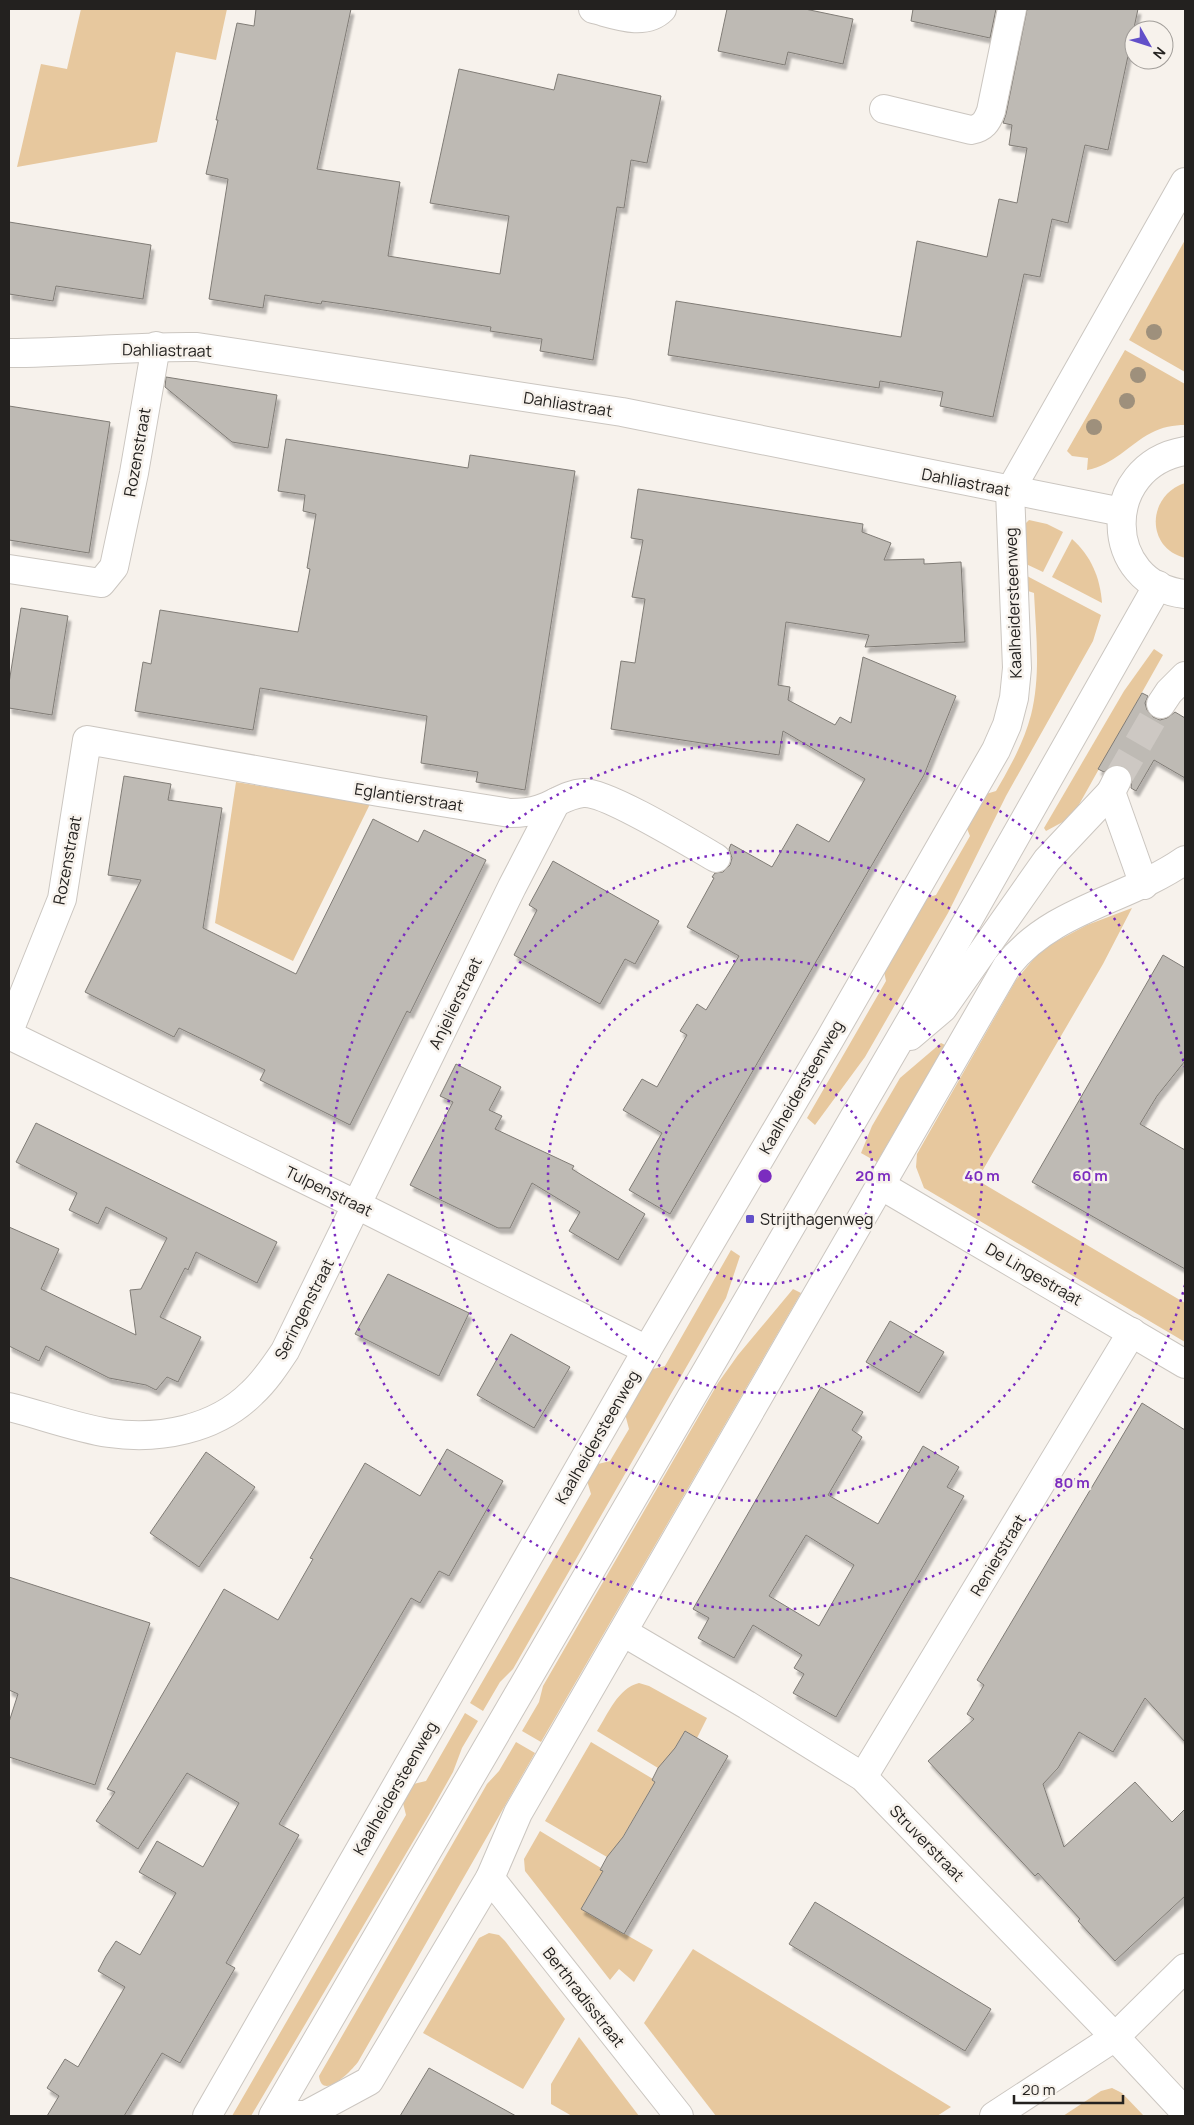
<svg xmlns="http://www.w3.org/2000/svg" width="1194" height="2125" font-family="Manrope,sans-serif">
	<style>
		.green { fill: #e7c89e }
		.building { fill: #bebab4; stroke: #807c76; fill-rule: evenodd; filter: url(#shadow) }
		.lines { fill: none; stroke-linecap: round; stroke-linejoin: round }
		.minor-tunnel { stroke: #cdc8c3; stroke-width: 28; stroke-dasharray: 28 14; stroke-linecap: butt }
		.minor-casing { stroke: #cbc6c0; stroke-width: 30 }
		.minor { stroke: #fff; stroke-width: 28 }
		.tree { fill: #9e907c }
		.ring { fill: none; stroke: #7b2cbf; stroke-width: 2.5; stroke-dasharray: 2.5 5 }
		.poi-dot { fill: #6250c9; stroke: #f7f2ec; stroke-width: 2 }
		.labels { text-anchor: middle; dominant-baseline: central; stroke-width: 5; stroke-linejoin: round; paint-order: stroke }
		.street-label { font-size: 16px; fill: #23211f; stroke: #f7f2ec }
		.poi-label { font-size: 16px; fill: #23211f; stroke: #f7f2ec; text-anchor: start }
		.centre { fill: #7b2cbf; stroke: #f7f2ec; stroke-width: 2.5 }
		.ring-label { font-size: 15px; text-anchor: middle; font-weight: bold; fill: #7b2cbf; stroke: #f7f2ec; stroke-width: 5; stroke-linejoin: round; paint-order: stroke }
	</style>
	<defs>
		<filter id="shadow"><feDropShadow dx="3" dy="5.5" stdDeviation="1" flood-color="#0004"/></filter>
	</defs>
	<rect width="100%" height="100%" fill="#f7f2ec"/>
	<g class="green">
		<polygon points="81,9 227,9 216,60 176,52 157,142 17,167 41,64 67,69"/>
		<polygon points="1185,240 1185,372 1129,340"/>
		<path d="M 1125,350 L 1185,384 L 1185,425 C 1174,425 1162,427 1151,433 C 1128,445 1114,465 1087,470 L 1088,458 L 1072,456 L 1067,451 Z"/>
		<path d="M 1185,483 L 1185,558 C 1145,548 1147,495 1185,483 Z"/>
		<polygon points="1029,520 1047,524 1063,532 1043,572 1026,564 1025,524"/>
		<path d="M 1072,539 C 1091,556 1100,577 1102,603 L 1052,577 Z"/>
		<path d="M 1027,576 L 1101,615 L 1093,641 L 1006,796 L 948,913 L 892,1010 L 865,1057 L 815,1125 L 807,1118 L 886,981 L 882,962 L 917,900 L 936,895 L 970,836 L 963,819 L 976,797 L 996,791 C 1010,767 1024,742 1031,715 C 1041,675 1036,634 1034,593 L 1028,591 Z"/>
		<polygon points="1154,649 1163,655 1072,817 1046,831 1044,828 1124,691"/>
		<polygon points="236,782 370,804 293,961 215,923"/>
		<polygon points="1132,908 1103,964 977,1180 1185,1303 1185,1342 924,1188 916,1167 917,1154 1016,980 1042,949 1087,925"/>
		<polygon points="941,1043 945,1045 877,1162 861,1153 872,1126 900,1078"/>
		<polygon points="731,1250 740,1256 726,1298 513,1669 500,1682 483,1711 470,1703 591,1494 585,1474 590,1466 610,1461 629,1429 624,1410 645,1371 665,1366"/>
		<polygon points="793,1289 801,1293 541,1742 522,1731 539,1702 543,1686 718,1383 738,1355"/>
		<path d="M 639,1683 L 649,1686 L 707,1718 L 697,1738 L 685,1731 L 663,1768 L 658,1768 L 597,1731 C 608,1714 618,1688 639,1683 Z"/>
		<polygon points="465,1713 478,1721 462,1748 453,1772 430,1813 251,2116 232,2116 406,1815 401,1795 405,1786 426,1781"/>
		<path d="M 516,1742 L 535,1753 L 358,2062 C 352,2070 322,2102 319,2076 L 487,1784 L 499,1771 Z"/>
		<polygon points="591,1742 653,1779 652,1780 655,1782 611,1857 607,1857 545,1821"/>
		<polygon points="540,1831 601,1868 600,1869 603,1871 581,1909 653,1950 634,1982 619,1969 610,1980 525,1871 524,1859"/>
		<polygon points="489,1933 499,1935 505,1941 565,2019 523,2089 423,2033 479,1938"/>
		<polygon points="693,1949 951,2107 937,2116 716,2116 644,2023"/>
		<polygon points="579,2037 639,2116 572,2116 551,2104 551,2084"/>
		<polygon points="1112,2088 1122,2093 1144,2116 1063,2116 1101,2091"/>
	</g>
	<g class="building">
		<polygon points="256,9 351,9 317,169 400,182 388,256 500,274 509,216 430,203 459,69 554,90 558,74 661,96 647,163 631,160 624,208 617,207 593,360 540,351 542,339 490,331 491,327 377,309 322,301 321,304 265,295 263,308 209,299 228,179 206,174 218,120 216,120 237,23 254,26"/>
		<polygon points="727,9 805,9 853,19 843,64 788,52 785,65 718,51"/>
		<polygon points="913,9 996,9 990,38 911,21"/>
		<polygon points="1027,9 1138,9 1108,150 1085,145 1068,223 1052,219 1040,277 1024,274 993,417 940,406 943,392 880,381 879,388 668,355 676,301 901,337 917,241 987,257 999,199 1017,203 1027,148 1009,145 1012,125 1003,123 1006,114"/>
		<polygon points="9,222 151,245 143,299 56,286 53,301 9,294"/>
		<polygon points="166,377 277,395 268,448 232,442 165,387"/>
		<polygon points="9,406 110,422 89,553 9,540"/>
		<polygon points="286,439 468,468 470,455 575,471 525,790 476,782 478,772 421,763 427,716 260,688 253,730 135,711 143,662 151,664 160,610 298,632 310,569 307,568 316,514 303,511 305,495 278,491"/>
		<polygon points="638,489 863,524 862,532 891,543 884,560 924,559 924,564 961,562 965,642 865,647 869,635 786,622 778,685 790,687 788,700 835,725 840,717 851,723 863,657 956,696 924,775 670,1214 629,1190 662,1133 623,1110 642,1079 657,1087 687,1035 680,1031 697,1004 706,1010 739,956 687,927 714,878 712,877 715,873 723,872 730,865 732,858 729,849 731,844 772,867 797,824 829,842 865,779 783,731 779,755 611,729 621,661 635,663 645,599 632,597 643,540 631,538"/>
		<polygon points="21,608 68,616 52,715 9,708 9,683"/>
		<polygon points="1142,693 1148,696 1145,703 1147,710 1153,717 1160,720 1167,718 1175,712 1185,718 1185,778 1154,760 1136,791 1131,788 1132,779 1130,772 1124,766 1116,764 1109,767 1104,772 1098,769"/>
		<polygon points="124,776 171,784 168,800 222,808 203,928 296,974 373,819 418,842 424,830 486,860 410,1013 407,1011 350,1125 260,1080 265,1070 237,1056 179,1028 174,1037 85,992 141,880 108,875"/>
		<polygon points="553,861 659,921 635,964 625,959 600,1004 514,955 537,910 529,905"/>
		<polygon points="1163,955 1185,968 1185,1061 1157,1096 1140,1124 1185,1150 1185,1269 1032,1182"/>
		<polygon points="456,1064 501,1087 489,1110 502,1116 495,1129 574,1166 572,1169 645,1214 618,1260 569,1231 580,1212 532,1183 510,1228 498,1228 410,1185 453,1102 440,1096"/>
		<polygon points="36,1123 277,1242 257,1283 196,1252 188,1270 185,1268 160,1317 201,1337 178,1382 167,1377 156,1390 146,1385 109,1378 46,1346 39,1361 9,1346 9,1227 59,1249 41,1289 136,1335 130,1290 141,1289 167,1238 106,1207 98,1224 69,1210 77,1193 16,1162"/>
		<polygon points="388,1274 469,1313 439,1376 355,1334"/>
		<polygon points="890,1321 944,1352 919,1393 866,1362"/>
		<polygon points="511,1334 570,1367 534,1428 477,1395"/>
		<path d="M 821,1387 L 863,1412 L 852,1430 L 862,1437 L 828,1495 L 878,1524 L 923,1446 L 959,1467 L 947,1487 L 964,1496 L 836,1717 L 793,1693 L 804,1674 L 794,1668 L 802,1655 L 753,1625 L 734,1658 L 698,1638 L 709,1618 L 693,1609 ZM 806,1535 L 854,1565 L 819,1626 L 769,1596 Z"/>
		<polygon points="1142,1403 1185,1430 1185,1742 1145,1698 1113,1752 1079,1732 1058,1768 1043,1784 1064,1847 1135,1782 1172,1822 1185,1809 1185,1896 1115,1961 1078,1921 1080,1919 1038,1873 1035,1876 928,1761 974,1719 967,1714 984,1685 977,1680"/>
		<polygon points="447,1449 503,1481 449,1576 439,1571 420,1603 411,1598 279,1824 299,1835 226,1963 235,1968 180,2063 162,2053 124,2116 47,2116 59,2096 47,2088 65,2059 78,2067 125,1987 98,1971 106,1956 116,1941 140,1955 176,1893 139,1872 157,1841 203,1867 239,1803 187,1773 138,1849 96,1821 115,1792 107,1789 224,1589 278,1620 313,1559 310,1558 365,1463 420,1496"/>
		<polygon points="206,1452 255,1487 199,1567 150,1533"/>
		<polygon points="9,1577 150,1623 95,1785 9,1757 9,1722 18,1694 9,1690"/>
		<polygon points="685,1731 728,1756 624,1934 581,1909 603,1871 600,1870 607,1857 623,1837 655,1782 652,1780 658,1768 675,1748"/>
		<polygon points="815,1902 991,2009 965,2051 789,1944"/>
		<polygon points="429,2068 516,2116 400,2116"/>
	</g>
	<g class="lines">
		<polyline class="minor-tunnel" points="1117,780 1161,704"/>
		<g class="minor-casing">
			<g id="minor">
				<path d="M 593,9 C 614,14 644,27 662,9"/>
				<path d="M 884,109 L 971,130 C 983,128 987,122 991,111 L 1012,9"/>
				<path d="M 9,353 C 72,353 134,346 197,347 L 622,412 L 1122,512"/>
				<path d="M 1185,451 C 1099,466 1102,585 1185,594"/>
				<polyline points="9,569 101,583 114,567 134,473 156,346"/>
				<polyline points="1161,704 1169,692 1185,676"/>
				<polyline points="1111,792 1144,885"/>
				<path d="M 9,1031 L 62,899 L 87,740 L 379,792 L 510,813 C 521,813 531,812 540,809 C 555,804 568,794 583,793 C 605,791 692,844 716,858"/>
				<polyline points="9,1035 357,1205 647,1350"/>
				<polyline points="910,1036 943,1008 1047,860 1111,792 1117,780"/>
				<polyline points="882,1186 1185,1364"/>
				<path d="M 9,1407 C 42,1415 76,1428 109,1433 C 159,1440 215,1430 252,1393 C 265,1381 275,1366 285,1351 L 512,887 L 556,802"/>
				<polyline points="623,1632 747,1705 863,1777 1115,2037 1185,2112"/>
				<polyline points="863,1777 1132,1332"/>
				<polyline points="490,1878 679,2116"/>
				<path d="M 274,2115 L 306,2115 L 369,2081 L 490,1878 L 518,1813 L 1007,966 C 1053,908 1126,901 1185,860"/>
				<polyline points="207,2116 647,1350 830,1039 996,750 1007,725 1014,698 1017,668 1010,491 1185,182"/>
				<polyline points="273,2116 922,1001 1158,585"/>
				<polyline points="994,2116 1115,2037 1185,1968"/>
			</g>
		</g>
		<use href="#minor" class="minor"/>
	</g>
	<g class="tree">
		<circle cx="1154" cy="332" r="8"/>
		<circle cx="1138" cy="375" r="8"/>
		<circle cx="1127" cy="401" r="8"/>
		<circle cx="1094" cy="427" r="8"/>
	</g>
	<g class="ring">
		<circle cx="765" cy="1176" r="108"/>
		<circle cx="765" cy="1176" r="217"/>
		<circle cx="765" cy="1176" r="325"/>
		<path d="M1185 1285A434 434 0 1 1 1185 1067"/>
	</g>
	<rect class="poi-dot" x="745" y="1214" width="10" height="10" rx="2.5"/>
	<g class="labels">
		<g class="street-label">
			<text transform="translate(167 350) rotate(1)">Dahliastraat</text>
			<text transform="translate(568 404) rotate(9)">Dahliastraat</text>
			<text transform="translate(137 452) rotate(-80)">Rozenstraat</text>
			<text transform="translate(966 482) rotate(11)">Dahliastraat</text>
			<text transform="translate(1013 603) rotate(-92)">Kaalheidersteenweg</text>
			<text transform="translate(409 797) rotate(9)">Eglantierstraat</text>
			<text transform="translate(67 860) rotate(-79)">Rozenstraat</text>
			<text transform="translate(455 1003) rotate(-64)">Anjelierstraat</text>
			<text transform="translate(801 1087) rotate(-60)">Kaalheidersteenweg</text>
			<text transform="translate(329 1191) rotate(26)">Tulpenstraat</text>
			<text transform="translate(1034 1274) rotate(30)">De Lingestraat</text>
			<text transform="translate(304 1309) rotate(-63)">Seringenstraat</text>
			<text transform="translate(597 1437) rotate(-60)">Kaalheidersteenweg</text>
			<text transform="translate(998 1555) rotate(-59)">Renierstraat</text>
			<text transform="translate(395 1788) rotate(-60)">Kaalheidersteenweg</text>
			<text transform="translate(927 1843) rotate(46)">Struverstraat</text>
			<text transform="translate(584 1997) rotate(52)">Berthradisstraat</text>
		</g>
		<g class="poi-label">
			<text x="760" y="1219">Strijthagenweg</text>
		</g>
	</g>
	<circle cx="765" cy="1176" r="8" class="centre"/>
	<g class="ring-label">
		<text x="873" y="1181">20 m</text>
		<text x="982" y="1181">40 m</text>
		<text x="1090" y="1181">60 m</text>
		<text x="1072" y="1488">80 m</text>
	</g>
	<rect width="1194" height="2125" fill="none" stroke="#23211f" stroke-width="20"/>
	<g transform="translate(1149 45) rotate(129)"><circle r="24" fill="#f7f2ec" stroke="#a29e9a"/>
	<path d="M0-4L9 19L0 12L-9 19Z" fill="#6250c9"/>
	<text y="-8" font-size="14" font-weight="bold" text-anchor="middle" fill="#23211f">N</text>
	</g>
	<path d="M1014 2095v8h109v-8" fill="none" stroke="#23211f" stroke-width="2.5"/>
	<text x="1022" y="2095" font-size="15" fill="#23211f" stroke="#f7f2ec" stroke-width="4" paint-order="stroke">20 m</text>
</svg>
